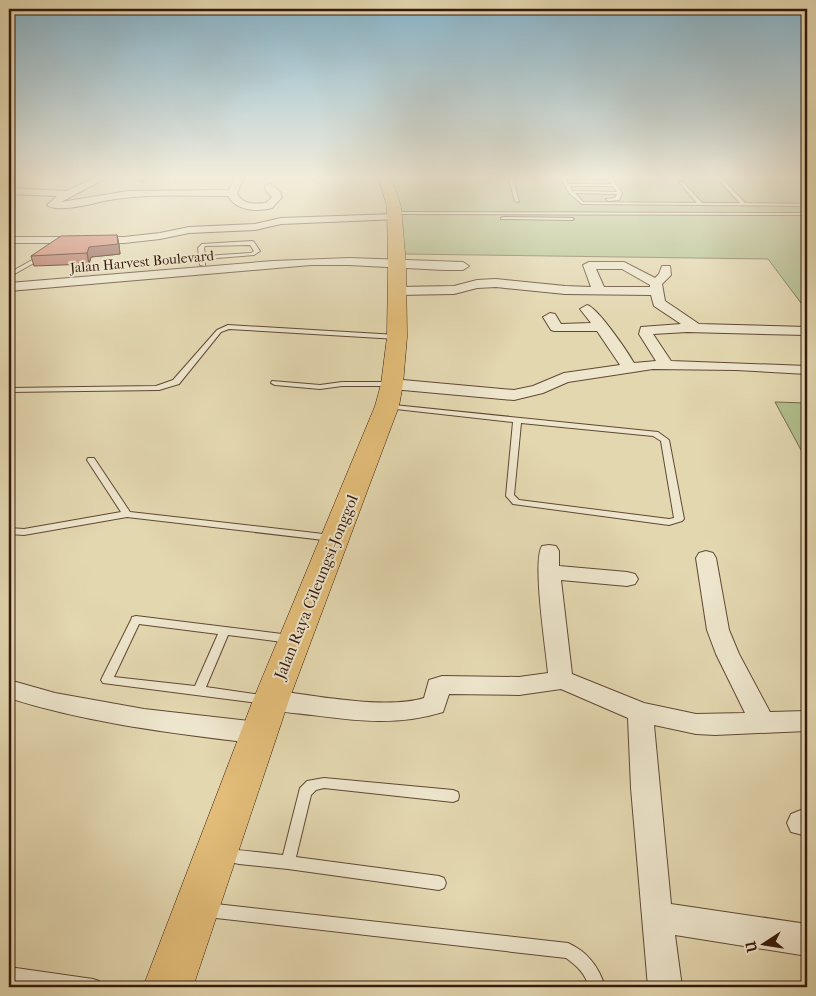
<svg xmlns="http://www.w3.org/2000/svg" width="816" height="996" font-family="'IM FELL French Canon',serif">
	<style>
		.green { fill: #b1bf8d; stroke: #746c4c }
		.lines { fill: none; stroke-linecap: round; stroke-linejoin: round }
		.service-casing { stroke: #614835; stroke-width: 2 }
		.minor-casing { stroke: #614835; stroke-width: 2 }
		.primary-casing { stroke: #36190c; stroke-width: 1 }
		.service { fill: #ede5cc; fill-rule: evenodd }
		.minor { fill: #ede5cc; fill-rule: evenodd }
		.primary { fill: #e2bc78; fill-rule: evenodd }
		.wall { fill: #b57364; stroke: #36190c }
		.shaded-wall { fill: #945e51; stroke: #36190c }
		.building { fill: #d38674; stroke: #36190c }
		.labels { text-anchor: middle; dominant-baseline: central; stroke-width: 4; stroke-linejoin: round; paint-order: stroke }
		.far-street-label { font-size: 14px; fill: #36190c; stroke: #ede5cc }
		.street-label { font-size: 16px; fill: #36190c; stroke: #ede5cc }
	</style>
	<rect width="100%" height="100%" fill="#e3d7b0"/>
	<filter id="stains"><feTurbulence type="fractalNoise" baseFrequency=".004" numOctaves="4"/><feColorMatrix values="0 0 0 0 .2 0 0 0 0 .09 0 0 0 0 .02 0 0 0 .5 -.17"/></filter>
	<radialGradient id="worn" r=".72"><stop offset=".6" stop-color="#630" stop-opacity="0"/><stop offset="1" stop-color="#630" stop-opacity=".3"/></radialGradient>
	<g class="green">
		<polygon points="389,176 807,176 807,311 768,259 405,254"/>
		<polygon points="775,402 807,403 807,461"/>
	</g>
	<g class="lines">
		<g class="service-casing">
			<g id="service">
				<polygon points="508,176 512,176 519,202 515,201"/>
				<path d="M 560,176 L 611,176 L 622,193 L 619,200 L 608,201 L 606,199 L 615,198 L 617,194 L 575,193 L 583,202 L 697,203 L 680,183 L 682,181 L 702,203 L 740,203 L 715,176 L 720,176 L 745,203 L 807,204 L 807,206 L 582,204 L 569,193 ZM 566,179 L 609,179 L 612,184 L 568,184 ZM 570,186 L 613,186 L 617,192 L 572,191 Z"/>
				<polygon points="395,212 807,213 807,215 393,214 393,212"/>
				<polygon points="503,217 572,218 574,219 572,220 501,219 501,218"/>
				<path d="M 252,241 L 254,242 L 260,251 L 254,255 L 205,259 L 205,266 L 200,265 L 198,248 L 202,244 ZM 250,245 L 254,251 L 251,253 L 205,256 L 204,248 L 205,246 Z"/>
				<rect x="803" y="242" width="4" height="2"/>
				<polygon points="41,255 44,257 43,258 9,277 9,273"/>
				<polygon points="228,325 397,335 400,337 397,339 229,329 221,332 179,384 159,390 9,392 9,388 156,386 173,380 217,330"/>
				<polygon points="272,381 320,385 342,382 392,382 396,384 392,386 342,386 320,389 275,385 271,383"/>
				<path d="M 384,404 L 658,432 L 669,440 L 684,519 L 682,521 L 669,525 L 513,504 L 506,496 L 513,422 L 387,408 L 384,408 ZM 521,423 L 653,436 L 661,441 L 674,518 L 669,519 L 519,500 L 514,495 Z"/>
				<polygon points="88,458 94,458 130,512 332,535 337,538 332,541 127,517 24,535 9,534 9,528 24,529 121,512 87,460"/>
				<path d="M 136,616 L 290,635 L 294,636 L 295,639 L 294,642 L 290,643 L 228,635 L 206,687 L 269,696 L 271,699 L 269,702 L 265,704 L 103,683 L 101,680 L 131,620 L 132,617 ZM 139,624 L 218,634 L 195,686 L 114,677 Z"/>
				<path d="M 324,778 L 453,790 L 458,792 L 459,796 L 458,800 L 453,802 L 324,788 L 316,790 L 311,795 L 296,857 L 439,876 L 444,878 L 446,883 L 444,888 L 439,890 L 288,869 L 239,864 L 222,860 L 220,855 L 222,850 C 228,848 272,854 283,855 L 300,788 L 307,781 Z"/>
				<path d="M 207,903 L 568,943 C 588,952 599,967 605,987 L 589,987 C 585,973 577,966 566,958 L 207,917 L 202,915 L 200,910 L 202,905 Z"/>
				<polygon points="9,967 93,979 99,981 101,987 40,987 9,983"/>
			</g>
		</g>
		<g class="minor-casing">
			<g id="minor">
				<polygon points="9,176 16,176 9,181"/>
				<path d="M 98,176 L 110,176 L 61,202 L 128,191 L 229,190 L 236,176 L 245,176 L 237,193 C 242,205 255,204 266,203 L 272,197 L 266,191 L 265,186 L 270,183 L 280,192 L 282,197 L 272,208 C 257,212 236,211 228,196 C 187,196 145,193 104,201 C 91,204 56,213 47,205 L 57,196 L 9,194 L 9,188 L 66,191 Z"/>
				<polygon points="139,176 149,176 142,181 139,180"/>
				<polygon points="308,176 321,176 312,180"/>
				<polygon points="395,214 400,217 399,219 281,224 255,230 189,233 160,239 124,243 9,243 9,237 124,237 160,233 189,227 255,224 281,218"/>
				<polygon points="349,258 463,262 469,266 463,270 444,270 349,265 311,265 9,291 9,283 273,261"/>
				<path d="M 589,262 L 624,262 L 655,278 L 659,274 L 662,266 L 670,266 L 671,275 L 662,284 L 665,301 L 699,324 L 807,327 L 807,335 L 687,332 L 653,334 L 671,361 L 807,366 L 807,374 L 736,370 L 653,369 L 568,382 L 543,393 L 514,400 L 392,389 L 387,387 L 384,384 L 387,381 L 392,379 L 514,390 L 533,386 L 564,373 L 620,365 L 597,331 L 554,331 L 551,330 L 543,317 L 550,313 L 555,314 L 561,324 L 591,323 L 580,309 L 587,305 C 598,308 627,351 634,363 L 656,361 L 639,334 L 641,327 L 681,324 L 654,306 L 651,295 L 565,294 L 496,287 L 477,288 L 454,294 L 397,295 L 391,291 L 397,287 L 454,286 L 477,280 L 496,279 L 565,286 L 591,287 L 583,265 ZM 596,269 L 622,269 L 650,285 L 650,287 L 604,287 Z"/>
				<path d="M 549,545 L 556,546 L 559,551 L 559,566 L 627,572 L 635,574 L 638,579 L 635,584 L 627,586 L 561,580 L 572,674 L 644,703 L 696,714 L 745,713 L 716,654 L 707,630 L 696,558 L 699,553 L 706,551 L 713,553 L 716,558 L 729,630 L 739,654 L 770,712 L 807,711 L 807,731 L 715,735 L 696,734 L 654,725 L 671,904 L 807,924 L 807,956 L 675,935 L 682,987 L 648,987 L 631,788 L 628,718 L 561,689 L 519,695 L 449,694 L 443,712 C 398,726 358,721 312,715 C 295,713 278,712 262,707 L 259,700 L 262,693 L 271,690 C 311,695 386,710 424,698 L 429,680 L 442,676 L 519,677 L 548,673 C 546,650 532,561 542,546 Z"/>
				<path d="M 9,680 L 55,693 L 144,709 L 259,722 L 268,726 L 272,733 L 268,740 L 259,744 C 173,733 91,724 9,698 Z"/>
				<polygon points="801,810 807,810 807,836 791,832 787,823 791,814"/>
			</g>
		</g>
		<g class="primary-casing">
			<polygon id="primary" points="378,176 391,176 401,207 406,265 407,337 403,384 399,406 289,700 193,987 143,987 253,700 375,406 381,384 387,337 388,265 387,207"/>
		</g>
		<use href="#service" class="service"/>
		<use href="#minor" class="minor"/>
		<use href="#primary" class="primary"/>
	</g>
	<polygon class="wall" points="117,235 119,245 120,254 91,257 89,264 34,266 31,256"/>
	<polygon class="shaded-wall" points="117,235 119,245 120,254 91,257 89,264 87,253 89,247"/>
	<polygon class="building" points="117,235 118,244 89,247 87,253 31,256 61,236"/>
	<linearGradient id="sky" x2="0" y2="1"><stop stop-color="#87b6ce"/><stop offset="0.56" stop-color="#f2eddb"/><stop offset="1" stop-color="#f2eddb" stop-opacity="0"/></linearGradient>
	<rect width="816" height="316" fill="url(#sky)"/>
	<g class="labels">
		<g class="far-street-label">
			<text transform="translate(142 262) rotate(-5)">Jalan Harvest Boulevard</text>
		</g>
		<g class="street-label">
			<text transform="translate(316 587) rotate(-68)">Jalan Raya Cileungsi-Jonggol</text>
		</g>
	</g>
	<rect width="816" height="996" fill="none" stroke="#e3d7b0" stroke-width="30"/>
	<rect x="10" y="10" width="796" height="976" fill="none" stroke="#36190c" stroke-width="2.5"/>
	<rect x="15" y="15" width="786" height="966" fill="none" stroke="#36190c"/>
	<g transform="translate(764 944) rotate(258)" stroke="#ede5cc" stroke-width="4" paint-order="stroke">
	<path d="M0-4L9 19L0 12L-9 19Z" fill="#36190c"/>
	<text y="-8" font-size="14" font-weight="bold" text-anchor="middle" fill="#36190c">U</text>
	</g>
	<rect width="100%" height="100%" filter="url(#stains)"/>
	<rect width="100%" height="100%" fill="url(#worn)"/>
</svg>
